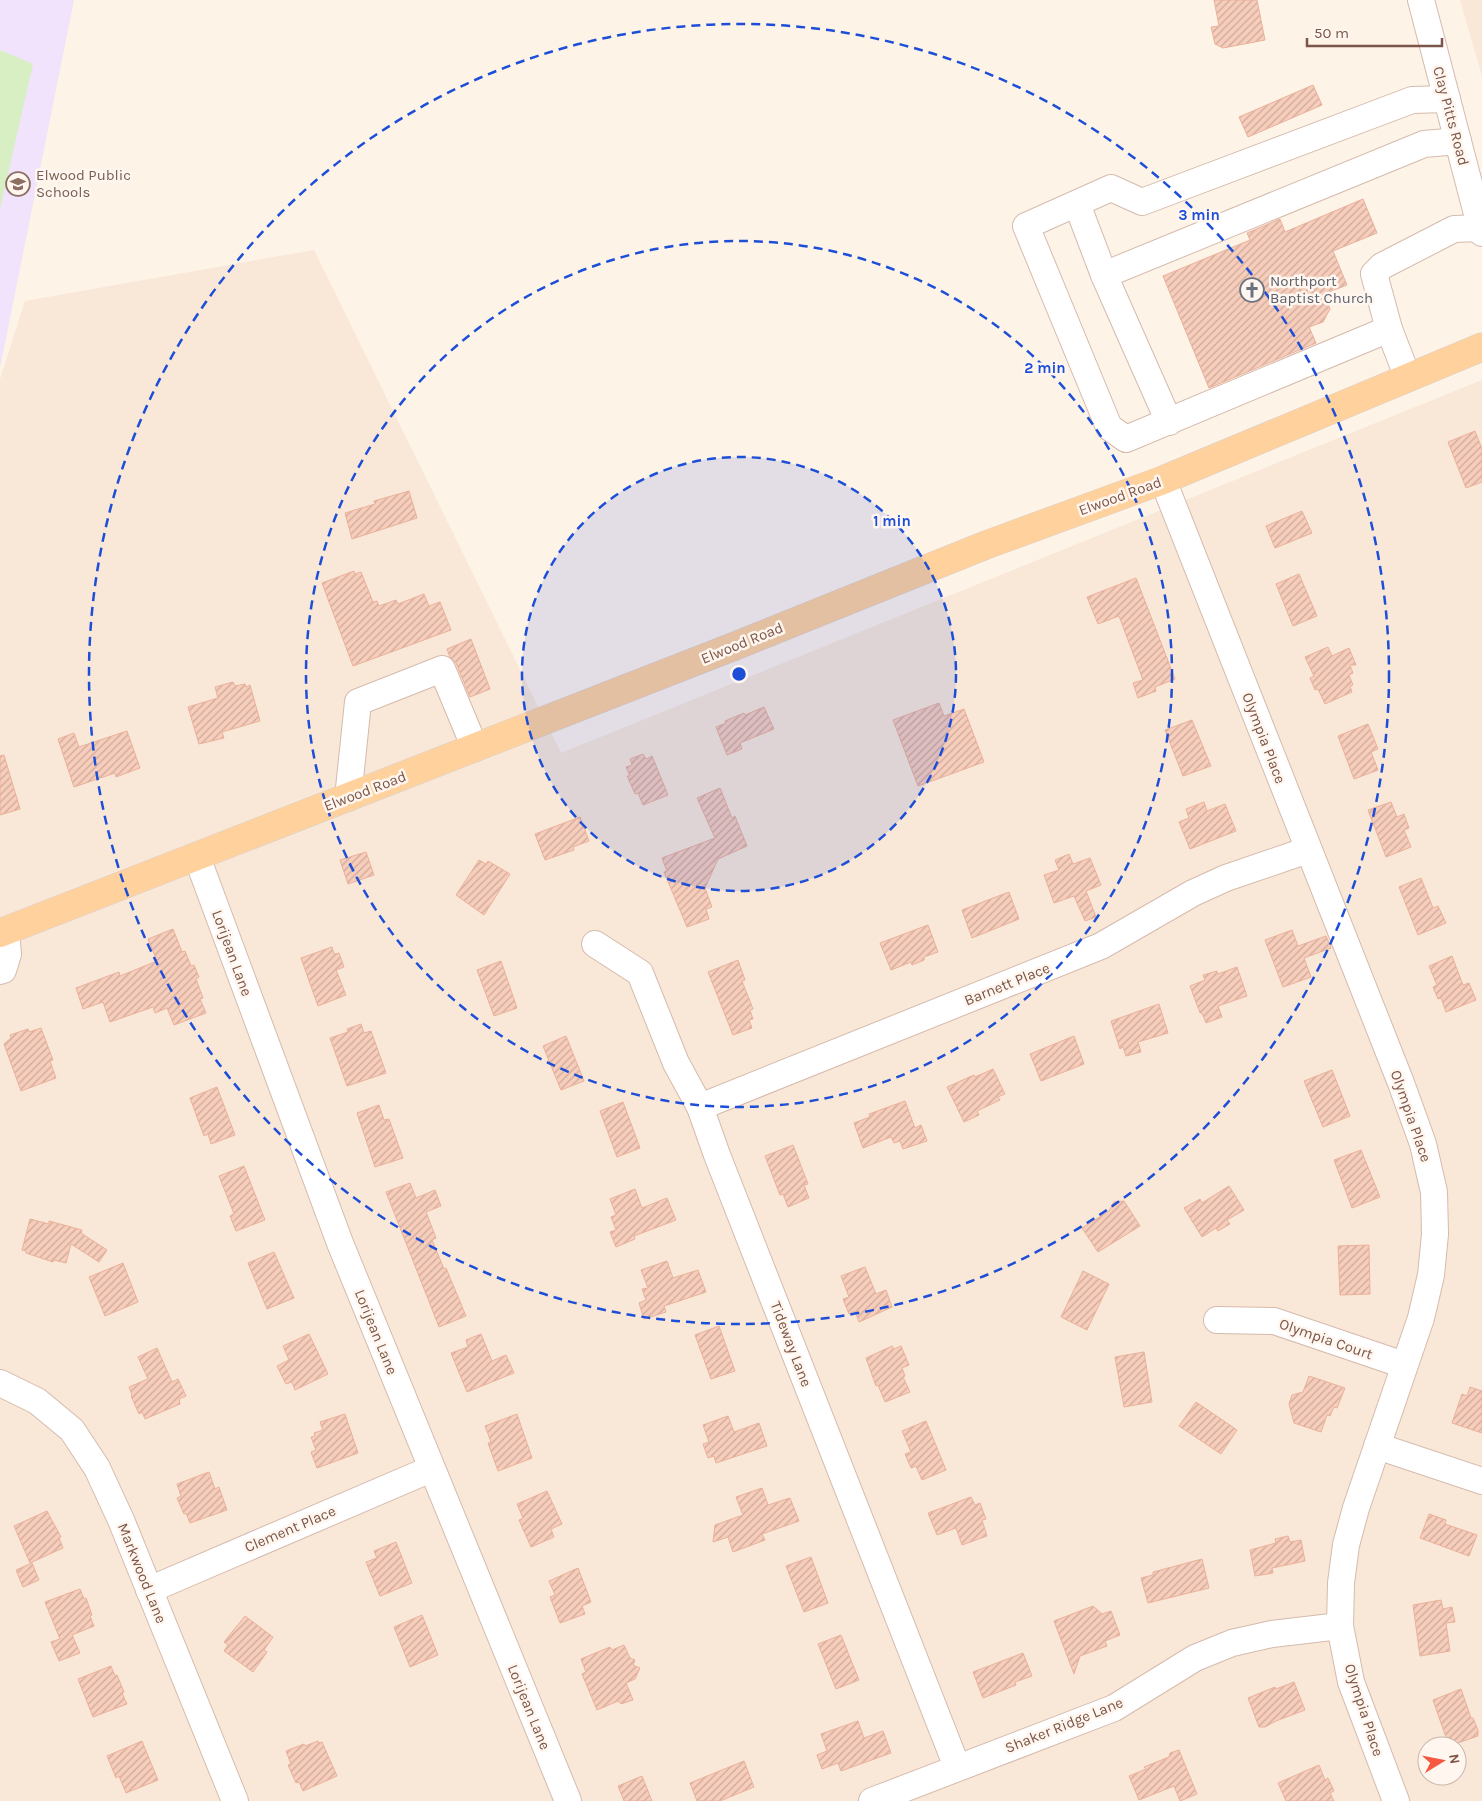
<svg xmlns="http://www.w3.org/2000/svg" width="1482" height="1801" font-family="Karla,sans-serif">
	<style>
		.residential { fill: #f9e7d7; fill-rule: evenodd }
		.education { fill: #f0e3fb }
		.pitch { fill: #d8eec3 }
		.building { fill: url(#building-hatch); stroke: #ebb19a }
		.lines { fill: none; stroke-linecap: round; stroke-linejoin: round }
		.minor-casing { stroke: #d5bbad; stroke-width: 28 }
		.major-casing { stroke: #dacfcc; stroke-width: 29 }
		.minor { stroke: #fff; stroke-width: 26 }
		.major { stroke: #ffd19d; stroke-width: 28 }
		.ring { fill: none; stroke: #1d4ed8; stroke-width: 2.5; stroke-dasharray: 9 6 }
		.labels { text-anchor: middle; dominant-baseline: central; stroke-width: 5; stroke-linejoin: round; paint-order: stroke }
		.street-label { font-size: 15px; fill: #7b5548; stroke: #fff7ef }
		.education-label { font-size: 15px; fill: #785e54; stroke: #fff7ef; text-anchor: start }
		.worship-label { font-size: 15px; fill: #5b616d; stroke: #fff7ef; text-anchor: start }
		.centre { fill: #1d4ed8; stroke: #fff7ef; stroke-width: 2.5 }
		.ring-label { font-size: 15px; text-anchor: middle; font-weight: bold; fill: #1d4ed8; stroke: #fff7ef; stroke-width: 5; stroke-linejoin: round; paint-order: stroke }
	</style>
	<defs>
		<pattern id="building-hatch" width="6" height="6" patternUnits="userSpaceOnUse" patternTransform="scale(1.25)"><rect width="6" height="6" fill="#f7cdbb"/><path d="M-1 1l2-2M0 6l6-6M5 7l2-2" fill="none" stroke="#cda99a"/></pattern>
	</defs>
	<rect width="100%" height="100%" fill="#fef3e7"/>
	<g class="residential">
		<polygon points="1460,0 1482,0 1482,76"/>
		<path d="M 314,250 L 561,753 L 1482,380 L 1482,1801 L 0,1801 L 0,379 L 25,301 ZM 1427,1746 L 1457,1746 L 1457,1776 L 1427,1776 Z"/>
	</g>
	<polygon class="education" points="0,0 74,0 0,368"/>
	<polygon class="pitch" points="0,50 33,64 0,209"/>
	<g class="building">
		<polygon points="1214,0 1257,0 1265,40 1223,48 1215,44 1211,27 1219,26"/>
		<polygon points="1313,85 1322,105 1248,137 1239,117"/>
		<polygon points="1363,199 1377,233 1333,251 1347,285 1324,294 1330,309 1323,322 1309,327 1316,343 1209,388 1163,276 1250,240 1247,233 1280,219 1285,232"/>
		<polygon points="1475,431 1482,449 1482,482 1466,488 1448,442"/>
		<polygon points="409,491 417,518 352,539 345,513 375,504 374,501"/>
		<polygon points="1302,511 1312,533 1275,548 1266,526"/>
		<polygon points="354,571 355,574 361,572 373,602 377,601 379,606 396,600 398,604 424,594 429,606 440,602 451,630 353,666 322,583"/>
		<polygon points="1299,574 1317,616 1293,626 1276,584"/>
		<polygon points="1136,578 1175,679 1155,687 1156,691 1138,698 1133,683 1143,680 1119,616 1098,624 1087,597"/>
		<polygon points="471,639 490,689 470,697 456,663 450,657 447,649"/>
		<polygon points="1328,647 1332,656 1349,648 1356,665 1350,665 1353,673 1349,675 1353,685 1350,686 1352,692 1325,704 1318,689 1315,690 1310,678 1314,676 1305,657"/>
		<polygon points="233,682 235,686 245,684 246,687 250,685 260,721 222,732 224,738 199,744 188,707 218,698 215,687"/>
		<polygon points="939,703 944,716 964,709 984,762 918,786 893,720"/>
		<polygon points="764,707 774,729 740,743 742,749 727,755 716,727 726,723 725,721 744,713 745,715"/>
		<polygon points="1192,720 1211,766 1183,776 1165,730"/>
		<polygon points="1368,724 1378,749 1371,752 1378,770 1354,779 1338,736"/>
		<polygon points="127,731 140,768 116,777 115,773 74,787 58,739 74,733 79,747"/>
		<polygon points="643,754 646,759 652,756 668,795 643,805 638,793 635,794 627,776 630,776 626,767 632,765 630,759"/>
		<polygon points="4,755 20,809 0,815 0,756"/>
		<polygon points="720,788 732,818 735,816 747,846 718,859 705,888 712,907 706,909 709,919 687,927 664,872 667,871 662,858 715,838 697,798"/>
		<polygon points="1204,802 1207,811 1225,804 1236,831 1190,849 1179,822 1189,818 1186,809"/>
		<polygon points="1391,802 1397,817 1404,814 1409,828 1404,830 1411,847 1386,857 1368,810"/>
		<polygon points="580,817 589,841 573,847 574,850 545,860 535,834"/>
		<polygon points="366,852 374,875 348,884 340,860"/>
		<polygon points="1069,854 1073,864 1090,858 1101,885 1086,891 1096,917 1085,921 1074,896 1054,903 1044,875 1059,870 1055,860"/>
		<polygon points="479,860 486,864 488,861 510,874 484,915 456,895"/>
		<polygon points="1421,878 1433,908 1438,906 1446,923 1418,935 1399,887"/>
		<polygon points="1009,892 1019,919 972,938 962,910"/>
		<polygon points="928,925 938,952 924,957 924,960 912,965 911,962 891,970 880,943"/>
		<polygon points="173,929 182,952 185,951 191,966 194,965 199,977 196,979 203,998 200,999 206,1013 174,1025 167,1008 155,1013 153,1007 110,1022 103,1002 83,1009 76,988 119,972 120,976 157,961 148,939"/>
		<polygon points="1292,930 1298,946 1326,936 1331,948 1304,958 1311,977 1283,987 1265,940"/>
		<polygon points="332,947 334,954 339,953 344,967 336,970 346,995 318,1006 301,958"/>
		<polygon points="1452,956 1463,985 1469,983 1476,1000 1446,1012 1441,998 1438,999 1433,987 1437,985 1429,966"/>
		<polygon points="738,960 745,980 742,981 753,1009 750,1010 753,1019 749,1020 752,1028 733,1035 708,972"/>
		<polygon points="501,961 517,1008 494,1016 477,970"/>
		<polygon points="1237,967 1247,996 1218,1006 1222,1017 1206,1023 1202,1013 1200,1013 1190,986 1205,980 1203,975 1217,971 1218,974"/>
		<polygon points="1159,1004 1168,1033 1138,1042 1141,1052 1126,1056 1123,1047 1120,1049 1111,1021"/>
		<polygon points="361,1024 364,1033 371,1031 386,1073 347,1086 330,1038 348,1032 347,1029"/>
		<polygon points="41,1028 53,1060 50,1061 56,1078 21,1091 4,1044 11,1038 10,1035 28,1029 29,1032"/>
		<polygon points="566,1036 584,1081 561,1090 543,1046"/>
		<polygon points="1074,1036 1084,1064 1041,1081 1030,1054"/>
		<polygon points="993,1069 1005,1094 998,1097 1000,1100 977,1111 979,1115 964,1122 947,1087 974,1075 975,1077"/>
		<polygon points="1332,1070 1350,1116 1323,1127 1304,1081"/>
		<polygon points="217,1087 235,1135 211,1144 208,1134 204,1136 190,1098"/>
		<polygon points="905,1101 915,1128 921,1125 927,1141 903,1149 900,1141 894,1143 891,1137 863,1148 854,1123 870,1117 869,1114"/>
		<polygon points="623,1102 640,1148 617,1157 600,1111"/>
		<polygon points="379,1105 384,1120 389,1119 403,1158 375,1167 357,1113"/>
		<polygon points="793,1145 808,1184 804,1185 809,1198 788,1207 783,1194 780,1195 765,1156"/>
		<polygon points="1361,1150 1380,1197 1352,1208 1334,1160"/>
		<polygon points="244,1166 265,1220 236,1231 230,1216 234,1214 219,1176"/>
		<polygon points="410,1183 416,1198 435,1190 441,1206 426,1212 436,1238 432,1240 444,1269 446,1268 466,1316 439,1327 386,1192"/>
		<polygon points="1229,1186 1244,1210 1227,1220 1230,1224 1218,1231 1216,1228 1202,1237 1184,1208 1200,1199 1202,1203"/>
		<polygon points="635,1189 642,1208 667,1198 676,1220 634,1236 635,1239 616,1247 610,1232 616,1230 611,1217 616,1215 610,1199"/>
		<polygon points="1124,1201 1140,1226 1098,1252 1082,1228 1109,1211 1114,1202"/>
		<polygon points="30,1219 49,1224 49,1221 82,1230 81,1233 107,1250 99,1262 71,1244 66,1263 54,1260 53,1262 26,1253 26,1251 22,1250"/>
		<polygon points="1369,1245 1370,1294 1340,1295 1338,1246"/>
		<polygon points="274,1252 294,1298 267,1309 248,1263"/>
		<polygon points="667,1261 673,1278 698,1270 706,1292 664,1306 666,1312 644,1319 639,1303 646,1300 642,1289 648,1288 641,1270"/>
		<polygon points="123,1263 138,1302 105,1316 89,1277"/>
		<polygon points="865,1267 876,1294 886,1290 892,1307 859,1322 855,1311 849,1314 843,1299 849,1297 841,1276"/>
		<polygon points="1083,1271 1109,1284 1087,1330 1061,1317"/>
		<polygon points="719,1326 735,1371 711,1379 695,1335"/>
		<polygon points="309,1334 328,1374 295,1390 292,1382 286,1384 277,1366 289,1360 283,1346"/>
		<polygon points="481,1334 492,1361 506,1355 514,1373 467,1392 451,1353 468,1347 466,1340"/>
		<polygon points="892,1346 894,1349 901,1346 909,1365 902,1368 905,1376 903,1377 910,1392 885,1402 878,1385 876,1386 866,1358"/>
		<polygon points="157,1348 172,1382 178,1379 186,1396 179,1399 180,1404 145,1419 142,1412 139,1414 131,1396 132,1395 129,1387 148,1379 138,1357"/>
		<polygon points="1144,1352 1152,1402 1124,1407 1115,1357"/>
		<polygon points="1309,1376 1345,1388 1337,1408 1334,1407 1330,1416 1327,1415 1321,1432 1294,1423 1289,1404 1292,1395 1303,1392"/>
		<polygon points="1470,1387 1482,1391 1482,1433 1452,1423 1462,1394 1467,1396"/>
		<polygon points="1196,1402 1237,1430 1221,1454 1179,1426"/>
		<polygon points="345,1414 358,1453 317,1468 311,1452 316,1450 311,1437 315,1436 314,1433 323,1430 320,1422"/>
		<polygon points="517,1414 532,1458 498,1471 488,1443 491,1442 485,1426"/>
		<polygon points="728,1416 734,1432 759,1423 767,1446 716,1463 714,1456 708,1458 703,1444 709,1442 703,1425"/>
		<polygon points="926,1421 946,1470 922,1480 916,1466 911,1468 905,1454 911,1452 902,1431"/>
		<polygon points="209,1472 215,1489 219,1487 227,1510 190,1523 186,1513 184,1514 177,1498 181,1496 177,1484"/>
		<polygon points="762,1488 768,1505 790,1498 799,1521 762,1534 765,1540 733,1552 728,1537 713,1542 715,1525 743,1515 736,1497"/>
		<polygon points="547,1491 562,1524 551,1529 554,1537 531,1547 519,1520 523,1518 517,1504"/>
		<polygon points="971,1497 975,1505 980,1503 986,1519 982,1520 987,1536 962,1545 956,1528 937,1535 928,1513"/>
		<polygon points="47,1511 61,1537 59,1538 63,1548 30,1563 14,1526"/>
		<polygon points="1429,1514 1446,1520 1445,1524 1477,1535 1469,1556 1420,1538"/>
		<polygon points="1288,1536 1290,1542 1301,1540 1305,1561 1272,1568 1273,1573 1255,1576 1250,1550 1276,1543 1275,1539"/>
		<polygon points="396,1542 412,1583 380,1596 366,1562 377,1558 374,1551"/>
		<polygon points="811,1557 828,1603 804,1612 786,1566"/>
		<polygon points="1202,1559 1209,1588 1148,1603 1141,1578 1153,1575 1153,1572"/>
		<polygon points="32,1563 39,1580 23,1587 16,1570"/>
		<polygon points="578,1568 591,1602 582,1606 585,1614 560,1623 550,1597 555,1595 549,1581"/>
		<polygon points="80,1589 84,1599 86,1598 92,1615 90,1616 94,1626 72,1635 80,1653 59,1661 51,1642 60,1639 45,1602"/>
		<polygon points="1441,1600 1443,1609 1452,1607 1455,1622 1446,1623 1450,1651 1420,1656 1413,1605"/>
		<polygon points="1093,1606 1102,1614 1111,1611 1120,1635 1105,1641 1107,1646 1080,1656 1074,1674 1054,1621"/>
		<polygon points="422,1615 438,1655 410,1667 394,1627"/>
		<polygon points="245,1616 273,1637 264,1650 267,1652 253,1672 224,1651 228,1645 224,1642"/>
		<polygon points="841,1635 859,1680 836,1689 818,1644"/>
		<polygon points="624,1645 630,1658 635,1660 633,1665 640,1668 635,1679 626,1683 633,1700 621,1704 618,1701 597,1710 582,1674 586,1672 581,1659 610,1647 612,1650"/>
		<polygon points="1023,1653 1032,1676 1015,1682 1016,1685 983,1698 973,1672"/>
		<polygon points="111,1666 115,1676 117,1675 124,1692 122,1693 127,1704 93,1717 78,1679"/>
		<polygon points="1294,1682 1305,1710 1276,1721 1265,1727 1259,1727 1248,1698 1275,1687 1276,1689"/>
		<polygon points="1461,1689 1471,1718 1473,1718 1478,1730 1478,1736 1449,1746 1433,1700"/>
		<polygon points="858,1721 864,1738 883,1731 891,1753 841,1771 838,1763 822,1769 817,1755 827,1751 821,1734"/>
		<polygon points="142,1741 158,1780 126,1793 119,1776 116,1778 107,1756"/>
		<polygon points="318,1741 319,1743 322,1742 337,1776 303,1791 299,1782 296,1783 288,1765 291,1764 286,1751 304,1744 305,1746"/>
		<polygon points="1179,1750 1197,1794 1180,1801 1174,1786 1139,1800 1129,1776 1146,1769 1144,1767 1169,1757 1170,1753"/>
		<polygon points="744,1761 754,1787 720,1801 697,1801 690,1783"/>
		<polygon points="1319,1765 1325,1780 1328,1778 1334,1791 1330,1793 1334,1801 1286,1801 1278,1783"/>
		<polygon points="642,1776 652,1801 624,1801 618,1786"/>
	</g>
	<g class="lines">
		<g class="minor-casing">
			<g id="minor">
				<polyline points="1421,0 1482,233"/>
				<polyline points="1077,204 1104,275 1169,422"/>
				<polyline points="1104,275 1424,144 1458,141"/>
				<polyline points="1389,329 1126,439 1109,427 1026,226 1111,188 1142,202 1412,100 1447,99"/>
				<polyline points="1408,378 1389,329 1374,274 1382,266 1454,229 1481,228"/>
				<polyline points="1163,480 1401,1083 1423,1144 1434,1192 1435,1234 1431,1275 1421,1318 1356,1508 1346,1545 1341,1583 1340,1626 1351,1682 1396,1801"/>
				<polyline points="348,798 358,702 442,669 475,748"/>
				<polyline points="197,857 340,1243 568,1801"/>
				<polyline points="595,944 640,973 676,1063 700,1107 717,1155 957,1767"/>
				<polyline points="0,971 3,970 8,954 6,931"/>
				<polyline points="700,1107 1101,946 1193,893 1226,878 1308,850"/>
				<polyline points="1217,1320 1274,1321 1404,1365"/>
				<polyline points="0,1383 37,1401 72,1430 97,1468 121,1520 235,1801"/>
				<polyline points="1377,1446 1482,1481"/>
				<polyline points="149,1590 431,1469"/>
				<polyline points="872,1801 1114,1708 1195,1658 1232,1643 1272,1634 1340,1626"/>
			</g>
		</g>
		<g class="major-casing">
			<polyline id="major" points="0,933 735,646 986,545 1163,480 1482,347"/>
		</g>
		<use href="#minor" class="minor"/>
		<use href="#major" class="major"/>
	</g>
	<circle cx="739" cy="674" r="217" fill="#1d4ed8" fill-opacity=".12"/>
	<g class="ring">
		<circle cx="739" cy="674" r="217"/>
		<circle cx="739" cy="674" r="433"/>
		<circle cx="739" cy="674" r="650"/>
	</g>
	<defs>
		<g id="school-ring" transform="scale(1.25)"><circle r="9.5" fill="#fff7ef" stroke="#8d6e63" stroke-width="1.5"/><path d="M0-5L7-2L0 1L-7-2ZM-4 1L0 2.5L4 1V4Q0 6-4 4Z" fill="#8d6e63"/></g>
		<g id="church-ring" transform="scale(1.25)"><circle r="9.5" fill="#fff7ef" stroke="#6b7280" stroke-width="1.5"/><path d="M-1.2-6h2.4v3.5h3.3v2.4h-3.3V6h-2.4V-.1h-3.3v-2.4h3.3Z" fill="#6b7280"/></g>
	</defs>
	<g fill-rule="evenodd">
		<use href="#school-ring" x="18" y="184"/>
		<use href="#church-ring" x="1252" y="290"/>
	</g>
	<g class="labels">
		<g class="street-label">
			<text transform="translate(1451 116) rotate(75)">Clay Pitts Road</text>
			<text transform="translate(1120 496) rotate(-20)">Elwood Road</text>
			<text transform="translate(742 643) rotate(-22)">Elwood Road</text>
			<text transform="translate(1264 738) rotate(69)">Olympia Place</text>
			<text transform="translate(365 791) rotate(-21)">Elwood Road</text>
			<text transform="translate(232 953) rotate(70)">Lorijean Lane</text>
			<text transform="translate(1007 984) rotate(-22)">Barnett Place</text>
			<text transform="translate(1411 1116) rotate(71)">Olympia Place</text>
			<text transform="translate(376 1332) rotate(68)">Lorijean Lane</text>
			<text transform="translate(1326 1339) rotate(19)">Olympia Court</text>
			<text transform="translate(791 1344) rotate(69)">Tideway Lane</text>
			<text transform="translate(290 1529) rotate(-23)">Clement Place</text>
			<text transform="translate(142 1573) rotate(68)">Markwood Lane</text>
			<text transform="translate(529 1707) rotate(68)">Lorijean Lane</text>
			<text transform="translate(1364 1710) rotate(72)">Olympia Place</text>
			<text transform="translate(1064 1725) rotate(-22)">Shaker Ridge Lane</text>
		</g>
		<g class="education-label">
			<text x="36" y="175">Elwood Public<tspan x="36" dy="17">Schools</tspan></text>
		</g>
		<g class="worship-label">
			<text x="1270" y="281">Northport<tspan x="1270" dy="17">Baptist Church</tspan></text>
		</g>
	</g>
	<circle cx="739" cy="674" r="8" class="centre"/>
	<g class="ring-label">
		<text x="1199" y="220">3 min</text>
		<text x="1045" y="373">2 min</text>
		<text x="892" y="526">1 min</text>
	</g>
	<g transform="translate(1442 1761) rotate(80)"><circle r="24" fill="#fff7ef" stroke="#cab6ac"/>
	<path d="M0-4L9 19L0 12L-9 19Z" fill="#f45840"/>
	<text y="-8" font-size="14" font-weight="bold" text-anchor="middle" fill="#7b5548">N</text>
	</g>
	<path d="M1307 38v8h135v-8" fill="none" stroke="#7b5548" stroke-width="2.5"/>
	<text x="1314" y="38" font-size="15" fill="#7b5548" stroke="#fff7ef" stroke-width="4" paint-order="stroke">50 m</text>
</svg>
